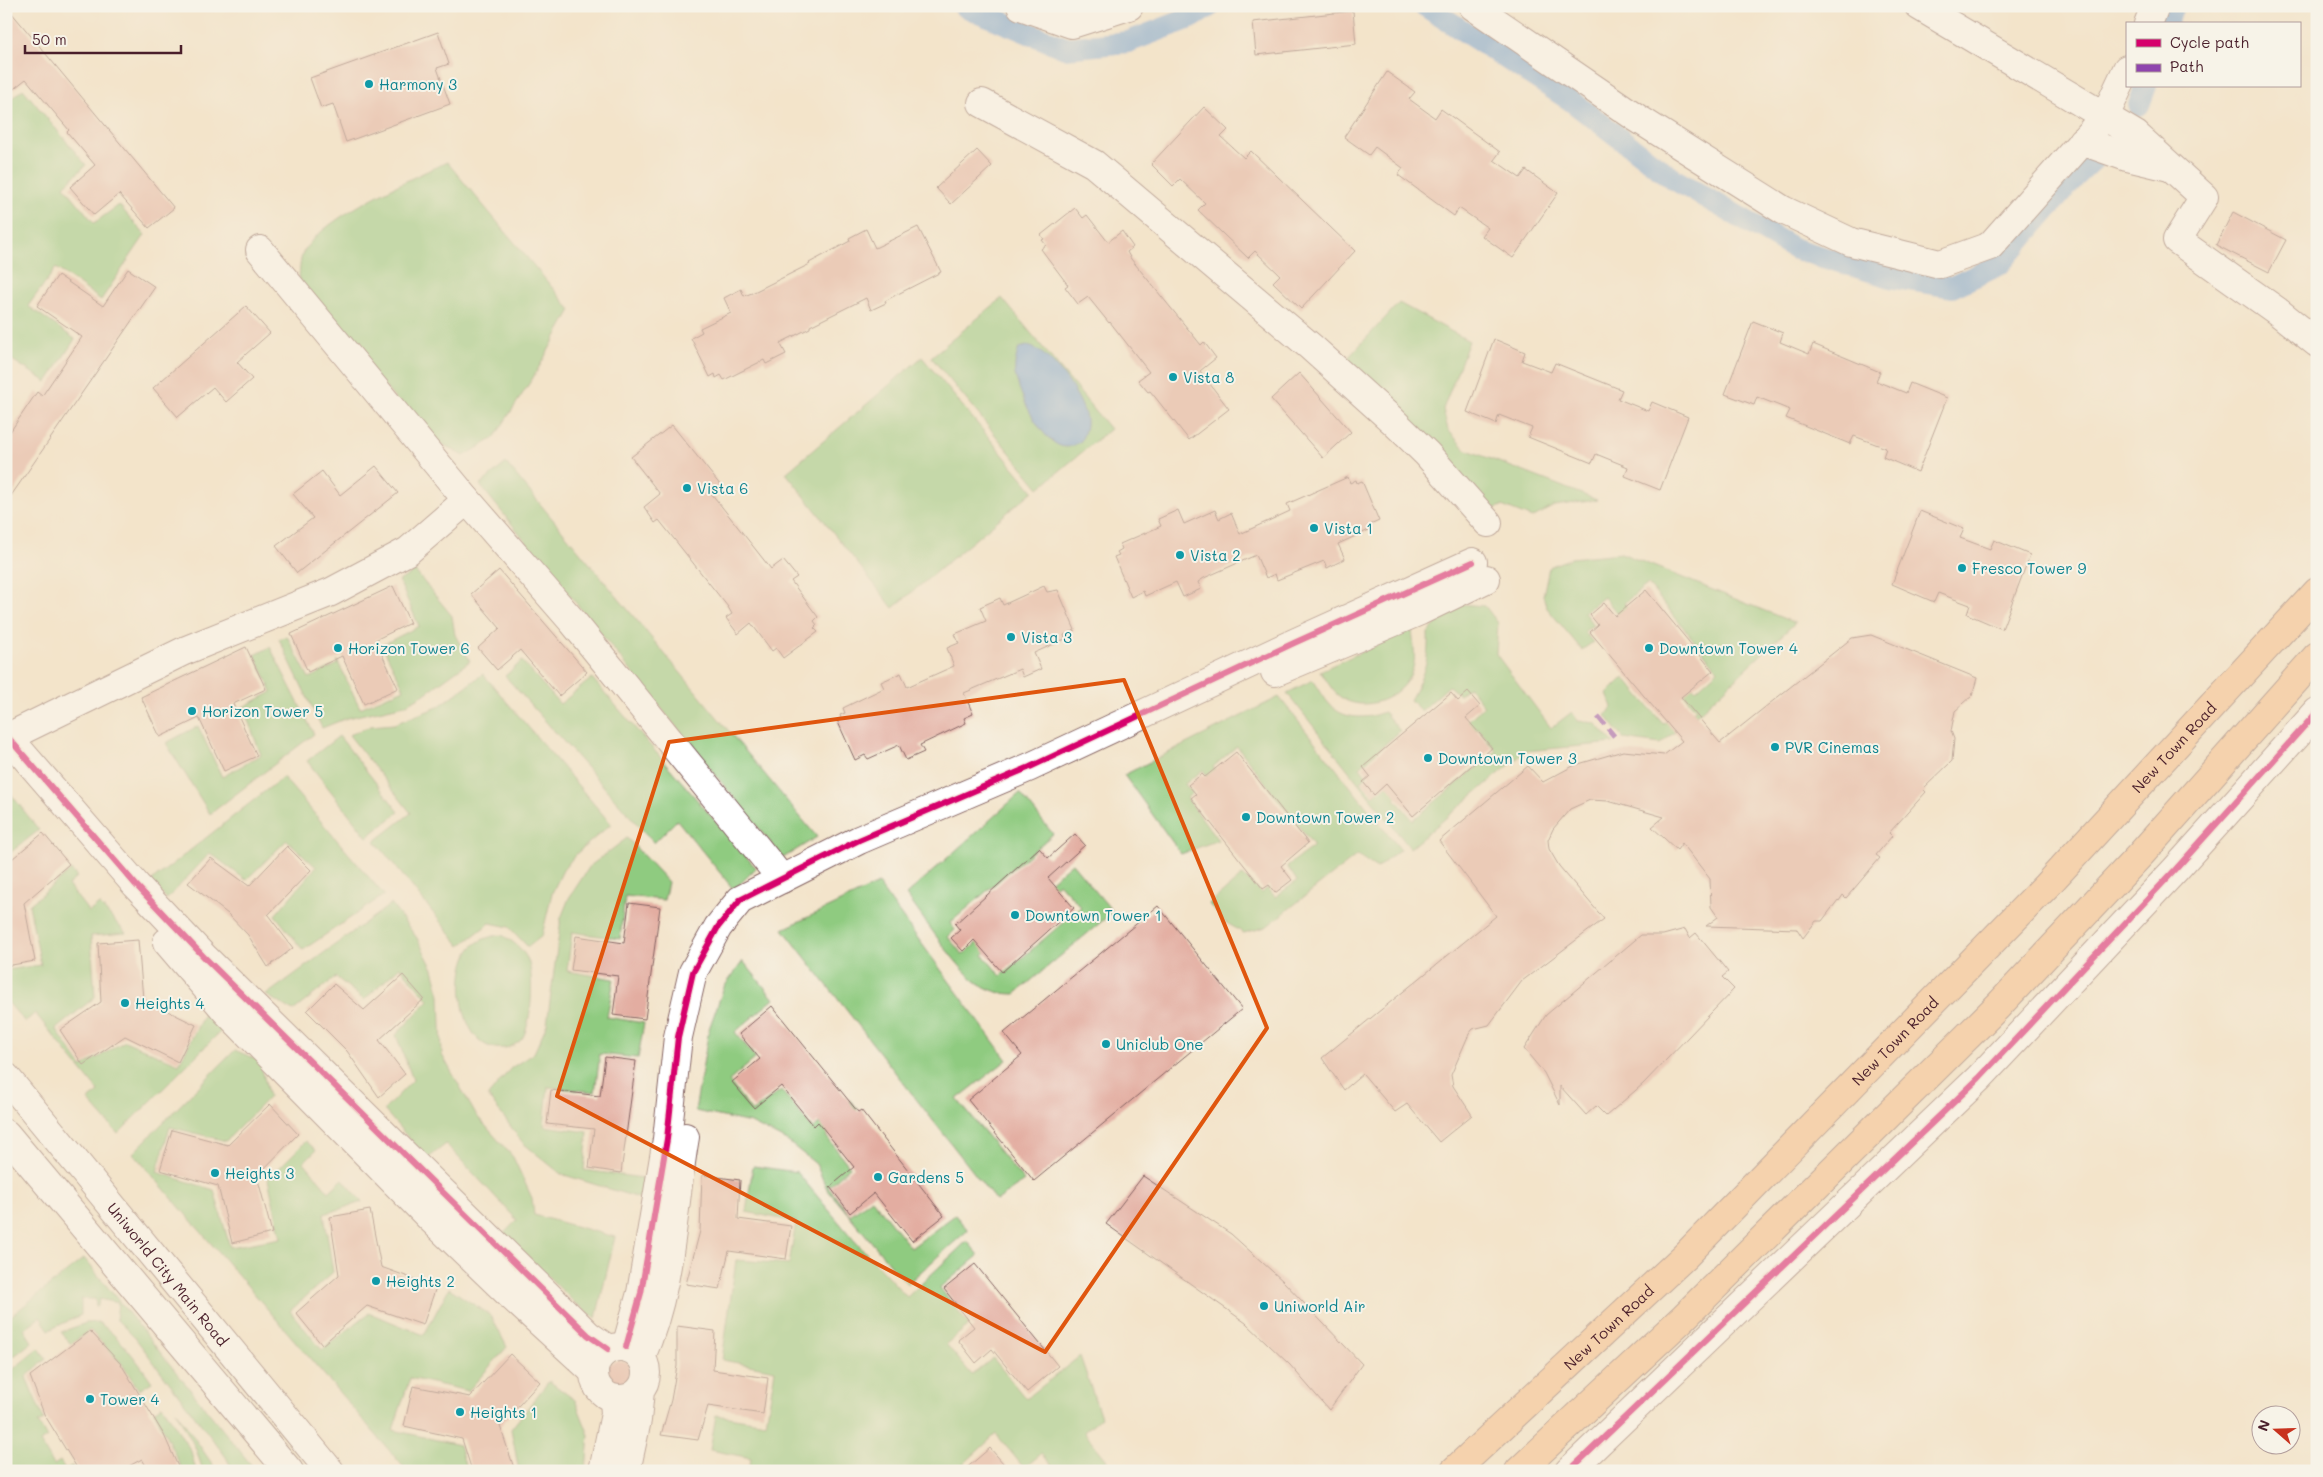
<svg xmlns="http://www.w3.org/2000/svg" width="2323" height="1477" font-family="Mali,sans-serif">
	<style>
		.green { fill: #8fcb80; stroke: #6c7556 }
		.water { fill: #6b9ed6; stroke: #5a5e80 }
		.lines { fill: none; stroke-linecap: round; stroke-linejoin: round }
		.canal { stroke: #6b9ed6; stroke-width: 22 }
		.building { fill: #e3ada1 }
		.minor-casing { stroke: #856463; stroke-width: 30 }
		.major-casing { stroke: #856463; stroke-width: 30 }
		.minor { stroke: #fff; stroke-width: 28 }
		.major { stroke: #f8bd89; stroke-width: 28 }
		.quiet { stroke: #8e44ad; stroke-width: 5; stroke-dasharray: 10 5; stroke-linecap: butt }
		.cycleway-casing { stroke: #f7f3e8; stroke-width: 9 }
		.cycleway { stroke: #d6006c; stroke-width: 6 }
		.marked { fill: none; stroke: #e0560e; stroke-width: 4; stroke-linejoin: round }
		.culture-dot { fill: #0f9aa8; stroke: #f7f3e8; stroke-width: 2 }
		.labels { text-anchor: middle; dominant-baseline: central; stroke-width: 4; stroke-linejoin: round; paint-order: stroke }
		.culture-label { font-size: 15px; fill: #0d838f; stroke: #f7f3e8; text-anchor: start }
		.street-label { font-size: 15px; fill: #4a1f2b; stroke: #f7f3e8 }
	</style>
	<rect width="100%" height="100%" fill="#f7f3e8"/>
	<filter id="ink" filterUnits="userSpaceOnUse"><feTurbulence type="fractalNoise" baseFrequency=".02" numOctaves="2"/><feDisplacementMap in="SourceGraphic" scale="10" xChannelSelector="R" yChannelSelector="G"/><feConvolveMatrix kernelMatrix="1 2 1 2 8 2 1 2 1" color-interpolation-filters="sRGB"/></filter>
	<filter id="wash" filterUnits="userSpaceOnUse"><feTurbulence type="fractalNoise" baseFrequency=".0096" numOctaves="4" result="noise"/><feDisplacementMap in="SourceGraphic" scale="20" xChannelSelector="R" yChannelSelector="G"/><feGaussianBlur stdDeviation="1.12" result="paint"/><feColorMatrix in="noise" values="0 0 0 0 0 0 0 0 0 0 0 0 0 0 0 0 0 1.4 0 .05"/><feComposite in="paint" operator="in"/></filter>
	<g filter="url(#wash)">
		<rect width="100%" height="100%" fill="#f3e4cb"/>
		<g class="green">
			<polygon points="23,89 86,165 64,186 94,223 119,205 145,235 101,300 56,268 28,306 75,339 47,382 6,356 6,103"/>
			<path d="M 447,162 L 571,310 L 534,376 L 494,438 L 464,456 L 426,435 L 298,285 C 300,275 299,259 304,251 C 325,216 410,179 447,162 Z"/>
			<polygon points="1002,298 1110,429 1039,488 931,357"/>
			<polygon points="1399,303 1469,341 1443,409 1448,430 1465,449 1597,500 1554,506 1532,518 1502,506 1487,511 1346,360"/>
			<polygon points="922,357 1033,491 893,608 786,473"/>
			<polygon points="506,463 817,837 783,858 480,485"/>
			<polygon points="1621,553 1795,623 1701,711 1660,744 1624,739 1606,716 1612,707 1607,694 1624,677 1663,724 1672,716 1678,723 1696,709 1674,683 1682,676 1696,690 1718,670 1648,584 1624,603 1634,618 1626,624 1604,597 1584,612 1593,625 1584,632 1593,642 1582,650 1547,608 1543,596 1549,567 1571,558"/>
			<polygon points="415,571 452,616 455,635 470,661 423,695 405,705 347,718 322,728 279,639 287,636 309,678 338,664 337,660 360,708 404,689 382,645 419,626 399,581"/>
			<path d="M 1458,604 L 1485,606 L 1498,623 L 1496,654 L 1551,728 L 1572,712 L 1578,721 L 1595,723 L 1614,743 L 1526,751 L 1410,848 L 1287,693 L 1313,680 C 1319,688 1324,699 1331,706 C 1345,720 1367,719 1384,712 L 1400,731 L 1360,767 L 1367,776 L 1360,782 L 1373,796 L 1401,775 L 1410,786 L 1395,799 L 1413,820 L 1496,751 L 1478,728 L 1467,738 L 1459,729 L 1484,706 L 1469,687 L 1459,695 L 1449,686 L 1421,711 L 1410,700 C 1424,675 1429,661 1428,633 L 1443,616 Z"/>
			<path d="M 1412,629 C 1413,642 1417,659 1412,671 C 1402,698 1363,715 1339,696 C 1332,691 1326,679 1320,671 Z"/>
			<polygon points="270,647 314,734 210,814 166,743 198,726 222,777 261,755 243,707 272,692 255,655"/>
			<polygon points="522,661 560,704 592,678 756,868 734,890 677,820 654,843 505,676"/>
			<polygon points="483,674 611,824 576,854 563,870 552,893 542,936 528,947 509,927 490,923 460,946 375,841 411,813 349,735 371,726 394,724 438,707"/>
			<polygon points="1279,697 1400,849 1377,868 1357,855 1266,927 1244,933 1225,922 1209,904 1243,875 1261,893 1268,888 1275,897 1297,881 1287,866 1314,846 1237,746 1213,767 1223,779 1214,786 1203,770 1185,784 1192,793 1187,798 1218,840 1181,854 1124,775"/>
			<polygon points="339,736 399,812 367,837 307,761"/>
			<polygon points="283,777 384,895 303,950 275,915 316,867 287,840 246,880 210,853 167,899 150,882"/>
			<polygon points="7,789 39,830 6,856 6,790"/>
			<path d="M 1020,793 L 1053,834 L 950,923 L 955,930 L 948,937 L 963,955 L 994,927 L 1002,937 L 983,955 L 1001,976 L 1081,907 L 1059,883 L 1051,889 L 1047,884 L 1072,863 L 1113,912 L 1015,994 C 1001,994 990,991 978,983 C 956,968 924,918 906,895 Z"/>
			<polygon points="627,838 668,882 664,900 625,896 620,939 572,932 567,971 614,979 607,1017 644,1023 638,1058 600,1054 595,1092 548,1087 544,1126 588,1132 584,1170 642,1178 642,1199 561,1174 523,1143 488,1096 511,1068 534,1053 547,1024 561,918 569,898 590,866"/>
			<polygon points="71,870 77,877 68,885 89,912 99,904 126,933 91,936 95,997 56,1029 82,1067 125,1041 179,1064 205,1012 223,1029 118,1134 88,1100 99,1092 35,1013 25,1022 6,1000 6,970 41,965 29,905"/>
			<polygon points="878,884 1007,1060 957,1099 1024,1181 996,1201 783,929"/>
			<polygon points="391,904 417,938 433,969 440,995 442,1055 476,1115 513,1157 532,1198 534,1215 615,1237 596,1318 574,1302 504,1233 517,1220 446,1144 427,1159 384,1110 413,1080 396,1035 429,1000 400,967 364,1000 336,977 293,1011 266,995"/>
			<path d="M 502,935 C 512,941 521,947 527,958 C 535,973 532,1027 521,1040 C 517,1044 509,1048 504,1048 C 457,1054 452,965 474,945 C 483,938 491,936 502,935 Z"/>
			<polygon points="743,961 774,999 735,1032 756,1058 729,1081 752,1112 781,1090 813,1129 850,1100 858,1109 826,1136 850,1167 828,1187 850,1215 872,1199 911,1248 955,1215 968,1230 907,1284 827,1189 816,1164 787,1141 751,1123 695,1111 709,1029 724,987"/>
			<polygon points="235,1050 260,1061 269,1097 226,1141 170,1127 157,1172 214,1190 230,1247 281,1238 268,1179 306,1141 316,1150 304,1162 329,1192 343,1179 362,1202 324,1214 333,1272 290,1311 322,1350 369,1313 424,1335 449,1288 491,1316 507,1347 468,1391 410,1378 393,1430 459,1445 467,1471 407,1471 133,1153"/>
			<polygon points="753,1166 797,1172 853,1239 907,1297 967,1241 979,1255 940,1288 969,1325 946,1344 972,1375 993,1358 1026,1399 1080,1356 1101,1417 1084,1432 1110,1464 1103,1471 1057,1471 1041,1454 1024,1468 996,1434 956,1471 749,1471 751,1458 710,1450 716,1415 766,1423 775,1370 722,1360 736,1260 789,1264 796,1222 746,1212"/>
			<polygon points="84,1258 256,1471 233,1471 226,1457 136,1339 116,1319 118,1303 99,1299 98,1306 96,1306 95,1299 81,1299 81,1315 49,1330 40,1317 24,1329 32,1342 13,1357 6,1347 6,1320"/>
			<path d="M 98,1322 C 121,1338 136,1359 152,1382 L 139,1390 L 122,1364 L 90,1330 L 71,1344 L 61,1332 L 86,1323 Z"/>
			<polygon points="39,1348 46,1359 26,1377 44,1420 38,1423 47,1437 40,1442 54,1465 60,1461 65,1469 72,1466 75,1471 6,1471 6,1375"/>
			<polygon points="549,1381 575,1400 589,1435 586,1471 519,1471 511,1429"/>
			<polygon points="162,1405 191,1451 196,1471 183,1471 154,1411"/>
			<polygon points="176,1411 217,1471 203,1471 196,1449"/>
		</g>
		<path class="water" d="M 1027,346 C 1049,349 1083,397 1086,419 C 1087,427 1084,434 1081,441 C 1076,444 1072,447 1066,447 C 1043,447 1019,394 1015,374 C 1014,365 1016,357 1019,348 Z"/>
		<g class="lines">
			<g class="canal">
				<polyline points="964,6 1065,48 1128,42 1193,17 1210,6"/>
				<polyline points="1425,6 1570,100 1675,180 1795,249 1894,278 1952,287 1999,265 2074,178 2097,156"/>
				<polyline points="2167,24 2173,6"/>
				<polyline points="2139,105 2146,86"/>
			</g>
		</g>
		<g id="blocks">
			<g class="building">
				<polygon points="6,6 174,208 149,228 119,194 94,215 70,187 95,165 67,132 69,130 26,79 6,95"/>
				<polygon points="1353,11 1356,44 1256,55 1253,22"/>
				<polygon points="438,32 449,64 437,68 450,104 346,142 333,104 321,108 310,78"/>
				<polygon points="1387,72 1415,92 1409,99 1435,118 1441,109 1500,152 1494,160 1520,178 1526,170 1558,193 1513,258 1482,236 1488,228 1459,208 1454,216 1398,175 1403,168 1375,147 1369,155 1344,137"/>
				<polygon points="1204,107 1228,130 1221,137 1244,158 1251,151 1355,251 1301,309 1273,282 1280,275 1255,251 1248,258 1198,210 1205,203 1180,179 1173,186 1151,164"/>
				<polygon points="977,150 992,166 951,204 936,188"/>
				<polygon points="1075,208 1083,218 1087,215 1108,242 1122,231 1133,247 1127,252 1131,259 1201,345 1204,342 1216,358 1200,371 1229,409 1189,440 1155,397 1150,391 1148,392 1138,380 1149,372 1110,322 1109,323 1088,297 1078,304 1065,287 1068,285 1041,249 1046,245 1042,240 1044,239 1041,235"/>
				<polygon points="2233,212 2286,240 2269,272 2216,245"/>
				<polygon points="918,227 941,272 892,297 885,301 886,303 871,310 866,298 810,326 810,328 780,343 786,354 766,364 764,360 724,380 721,375 716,378 715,374 710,377 691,338 702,332 700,328 731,313 724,298 741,289 744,296 752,293 810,264 809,263 850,241 849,238 866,229 875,248"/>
				<polygon points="128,269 155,287 6,503 6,438 37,392 42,396 82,337 37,306 58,275 103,306"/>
				<polygon points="246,306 270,333 237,362 252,379 226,402 213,387 178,417 153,388"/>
				<polygon points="1753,321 1783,333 1780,342 1809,354 1813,344 1880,372 1876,381 1906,393 1910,383 1947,398 1918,472 1883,457 1886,448 1854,436 1850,444 1786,418 1790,410 1757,397 1754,405 1725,394"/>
				<polygon points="1494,339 1525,352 1522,361 1551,372 1555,363 1622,390 1618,399 1648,411 1652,402 1688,417 1660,490 1625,476 1628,467 1596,454 1592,463 1528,437 1532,428 1499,415 1496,424 1467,412"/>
				<polygon points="1299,373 1351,432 1323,458 1271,399"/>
				<polygon points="672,425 721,486 711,493 771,569 783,560 797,577 791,581 818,617 814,621 817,625 814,628 818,632 783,658 776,648 772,651 751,623 738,634 726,618 732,614 728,607 659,520 655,523 644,507 660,494 631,457"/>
				<polygon points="376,466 398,493 297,573 276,546 313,518 293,494 322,471 340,495"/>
				<polygon points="1348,477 1350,483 1356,480 1357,483 1362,481 1379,521 1368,526 1369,530 1338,544 1345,559 1327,568 1324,561 1277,580 1275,574 1266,578 1256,555 1204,578 1198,582 1201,589 1183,597 1176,582 1145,596 1143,591 1131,597 1114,557 1119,555 1117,552 1122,549 1120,544 1161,526 1158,519 1178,510 1184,524 1215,510 1219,519 1231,513 1240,534 1290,511 1287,504"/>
				<polygon points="1920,511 1964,529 1960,538 1990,549 1994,540 2030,555 2002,629 1967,614 1970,605 1938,593 1934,602 1892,584"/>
				<polygon points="499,570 587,672 559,696 520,650 497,670 478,648 500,628 471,594"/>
				<polygon points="393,586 410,623 375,640 398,688 364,704 342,656 308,672 291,634"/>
				<polygon points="1044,586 1047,592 1058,590 1075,630 1064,635 1065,639 1034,653 1041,669 1023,677 1020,669 964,693 973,714 964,718 966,723 920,745 924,752 906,760 899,745 868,759 865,755 855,760 837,720 841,718 840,715 845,713 843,708 884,688 881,682 901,673 907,687 954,666 947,648 959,643 955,634 986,621 980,607 1000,598 1003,605"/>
				<polygon points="1646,590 1713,671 1681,697 1720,743 1852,638 1871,635 1977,678 1972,696 1955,711 1951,731 1954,739 1952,761 1923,789 1926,792 1889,833 1892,836 1876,855 1880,858 1853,890 1846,898 1843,895 1839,901 1838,900 1822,921 1816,921 1803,938 1797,929 1706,926 1718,917 1711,907 1710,879 1682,843 1677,850 1652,827 1664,817 1608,801 1590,800 1570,809 1553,829 1548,840 1549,849 1559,866 1604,919 1522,981 1489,1025 1473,1029 1469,1034 1451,1075 1453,1086 1472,1115 1439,1142 1407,1104 1395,1112 1363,1074 1344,1090 1322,1058 1496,916 1439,841 1528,766 1543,782 1575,765 1623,751 1664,755 1682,741 1590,632 1598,625 1590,615 1604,603 1615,616"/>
				<polygon points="246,647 266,689 233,704 257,756 224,771 199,718 160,737 141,697"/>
				<polygon points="1468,692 1480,706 1466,718 1492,748 1413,816 1386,784 1374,795 1363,782 1370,776 1363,767 1451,693 1458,701"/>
				<polygon points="1236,752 1308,843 1281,866 1292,880 1275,893 1269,885 1263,889 1191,798 1196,794 1188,785 1202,774 1205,777"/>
				<polygon points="43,833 69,864 24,903 35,961 6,966 6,864"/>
				<polygon points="1075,834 1085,845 1048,878 1074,908 1002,972 974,940 963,951 951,938 960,930 955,924 1039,848 1048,858"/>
				<polygon points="287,846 311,870 268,915 293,948 268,967 248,935 228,914 188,883 211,858 249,886"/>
				<polygon points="629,903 660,907 645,1019 613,1015 618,976 571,970 576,936 624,943"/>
				<polygon points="1158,906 1242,1009 1034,1181 968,1100 1022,1055 1004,1033"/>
				<polygon points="1685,929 1690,938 1696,933 1720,962 1728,972 1722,977 1734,989 1643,1084 1606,1116 1596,1106 1586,1115 1560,1086 1560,1105 1544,1073 1524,1049 1546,1015 1641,935 1663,935"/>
				<polygon points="138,940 143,999 196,1025 178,1062 125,1036 83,1065 60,1030 101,1002 98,943"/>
				<polygon points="403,975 424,999 379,1040 405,1074 379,1097 347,1051 307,1011 334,984 364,1010"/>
				<polygon points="772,1006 858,1112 861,1110 944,1216 912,1241 874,1193 850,1213 830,1187 854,1167 818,1122 814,1126 781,1086 754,1108 732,1082 760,1059 739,1034"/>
				<polygon points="605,1057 636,1061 621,1173 589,1168 594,1129 547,1124 551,1090 600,1096"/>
				<polygon points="270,1104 298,1134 257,1176 272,1233 232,1243 218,1186 160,1170 172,1130 228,1145"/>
				<polygon points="702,1175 740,1180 738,1219 791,1226 786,1259 729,1251 720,1289 686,1284 700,1231"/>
				<polygon points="1143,1176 1231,1234 1283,1281 1362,1364 1329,1410 1290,1365 1246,1323 1106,1224"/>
				<polygon points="370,1210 381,1267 436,1287 423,1325 367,1306 322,1345 296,1313 339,1275 330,1217"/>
				<polygon points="975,1264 1058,1366 1027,1392 992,1349 976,1363 958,1340 974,1327 944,1289"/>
				<polygon points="677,1326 715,1331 713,1370 768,1378 763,1414 708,1406 698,1440 661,1435 671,1400 677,1366"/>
				<polygon points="90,1331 121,1364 164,1435 180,1471 149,1471 142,1459 120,1471 79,1471 44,1414 30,1376"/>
				<polygon points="510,1354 540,1382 500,1426 515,1471 472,1471 462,1439 404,1426 413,1386 470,1397"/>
				<polygon points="618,1360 627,1362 635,1371 635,1376 624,1387 620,1385 610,1384 607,1380 609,1375 608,1364"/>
				<polygon points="990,1448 1010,1471 963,1471"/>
			</g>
		</g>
	</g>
	<g filter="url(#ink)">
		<use href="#blocks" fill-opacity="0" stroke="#856463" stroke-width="1"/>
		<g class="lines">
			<g class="minor-casing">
				<g id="minor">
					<polyline points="1021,6 1072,24 1129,6"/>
					<polyline points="1473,6 1637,118 1783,210 1851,242 1940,264 1990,246 2105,116 2127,69"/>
					<polyline points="1919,6 2136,135 2204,197 2177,240 2277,311 2317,343"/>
					<polyline points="2148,24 2155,6"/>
					<polyline points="982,103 1094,164 1311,347 1392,420 1427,454 1488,523"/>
					<polyline points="2082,141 2127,157 2169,167"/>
					<polyline points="260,250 467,500 573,622 782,879"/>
					<polyline points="1275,672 1420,611 1486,579"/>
					<polyline points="6,735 136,885 205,958 588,1335 608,1349"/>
					<polyline points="8,737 184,651 331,592 408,551 467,500"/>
					<polyline points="167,942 226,1011 429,1217 509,1294 594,1372"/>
					<path id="s1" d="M 6,1077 L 330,1471"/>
					<polyline points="6,1134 289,1471"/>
					<circle cx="620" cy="1373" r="26"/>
					<polyline points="626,1347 641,1293 667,1139 678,1037 693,972 718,927 740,900 859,840 1030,767 1294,643 1473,562"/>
					<path d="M 641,1357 C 672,1287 672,1211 685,1137"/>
					<polyline points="603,1471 615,1414 614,1399"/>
					<polyline points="626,1471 637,1420 640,1391"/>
					<polyline points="1569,1471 1979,1078 2175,870 2317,712"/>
				</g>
			</g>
			<g class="major-casing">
				<g id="major">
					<path id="s2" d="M 1454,1471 L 1685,1256 L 2046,886 L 2317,592"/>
					<polyline points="1519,1471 1684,1317 1998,1006 2141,854 2317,656"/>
				</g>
			</g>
			<use href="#minor" class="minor"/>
			<use href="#major" class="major"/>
			<polyline class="quiet" points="1598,717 1615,737"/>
			<g class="cycleway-casing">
				<g id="cycleway">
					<polyline points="6,735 136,885 205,958 588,1335 608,1349"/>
					<polyline points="626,1347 641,1293 667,1139 678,1037 693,972 718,927 740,900 859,840 1030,767 1294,643 1473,562"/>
					<polyline points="1569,1471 1979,1078 2175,870 2317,712"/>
				</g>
			</g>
			<use href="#cycleway" class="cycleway"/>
		</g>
	</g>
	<path d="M0 0H2323V1477H0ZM 1124,680 L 1267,1028 L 1045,1352 L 557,1096 L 669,742 Z" fill="#f3e4cb" fill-opacity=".55" fill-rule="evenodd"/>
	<path class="marked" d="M 1124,680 L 1267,1028 L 1045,1352 L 557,1096 L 669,742 Z"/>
	<g class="culture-dot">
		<circle cx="369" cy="84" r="5"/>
		<circle cx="1173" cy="377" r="5"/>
		<circle cx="687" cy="488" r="5"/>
		<circle cx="1314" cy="528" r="5"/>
		<circle cx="1180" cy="555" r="5"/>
		<circle cx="1962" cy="568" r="5"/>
		<circle cx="1011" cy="637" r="5"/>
		<circle cx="338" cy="648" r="5"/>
		<circle cx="1649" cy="648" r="5"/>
		<circle cx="192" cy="711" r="5"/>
		<circle cx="1775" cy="747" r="5"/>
		<circle cx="1428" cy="758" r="5"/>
		<circle cx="1246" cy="817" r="5"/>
		<circle cx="1015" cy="915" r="5"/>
		<circle cx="125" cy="1003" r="5"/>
		<circle cx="1106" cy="1044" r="5"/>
		<circle cx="215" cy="1173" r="5"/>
		<circle cx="878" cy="1177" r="5"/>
		<circle cx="376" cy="1281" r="5"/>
		<circle cx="1264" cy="1306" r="5"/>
		<circle cx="90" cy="1399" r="5"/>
		<circle cx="460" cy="1412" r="5"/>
	</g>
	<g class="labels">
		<g class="culture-label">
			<text x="379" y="84">Harmony 3</text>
			<text x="1183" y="377">Vista 8</text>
			<text x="697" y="488">Vista 6</text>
			<text x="1324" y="528">Vista 1</text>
			<text x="1190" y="555">Vista 2</text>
			<text x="1972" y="568">Fresco Tower 9</text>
			<text x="1021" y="637">Vista 3</text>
			<text x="348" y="648">Horizon Tower 6</text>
			<text x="1659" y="648">Downtown Tower 4</text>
			<text x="202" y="711">Horizon Tower 5</text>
			<text x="1785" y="747">PVR Cinemas</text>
			<text x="1438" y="758">Downtown Tower 3</text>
			<text x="1256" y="817">Downtown Tower 2</text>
			<text x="1025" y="915">Downtown Tower 1</text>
			<text x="135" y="1003">Heights 4</text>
			<text x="1116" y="1044">Uniclub One</text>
			<text x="225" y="1173">Heights 3</text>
			<text x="888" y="1177">Gardens 5</text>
			<text x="386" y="1281">Heights 2</text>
			<text x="1274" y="1306">Uniworld Air</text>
			<text x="100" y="1399">Tower 4</text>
			<text x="470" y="1412">Heights 1</text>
		</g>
		<g class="street-label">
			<text stroke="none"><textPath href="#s2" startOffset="1021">New Town Road</textPath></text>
			<text stroke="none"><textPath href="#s2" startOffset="616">New Town Road</textPath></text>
			<text stroke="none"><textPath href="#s1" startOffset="255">Uniworld City Main Road</textPath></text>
			<text stroke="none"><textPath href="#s2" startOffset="211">New Town Road</textPath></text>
		</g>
	</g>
	<rect width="2323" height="1477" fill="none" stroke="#f7f3e8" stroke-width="25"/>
	<rect x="2126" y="22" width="175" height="65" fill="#f7f3e8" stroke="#b29e9c"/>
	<rect x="2136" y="39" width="25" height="8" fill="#d6006c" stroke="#b29e9c"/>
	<text x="2170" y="48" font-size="15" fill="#4a1f2b">Cycle path</text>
	<rect x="2136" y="64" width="25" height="8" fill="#8e44ad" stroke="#b29e9c"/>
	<text x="2170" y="72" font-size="15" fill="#4a1f2b">Path</text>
	<g transform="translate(2276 1430) rotate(290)"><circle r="24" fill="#f7f3e8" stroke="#b29e9c"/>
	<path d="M0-4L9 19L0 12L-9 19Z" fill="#c8321e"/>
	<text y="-8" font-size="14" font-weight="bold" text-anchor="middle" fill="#4a1f2b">N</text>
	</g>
	<path d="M25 45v8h156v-8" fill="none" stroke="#4a1f2b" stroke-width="2.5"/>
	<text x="32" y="45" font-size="15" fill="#4a1f2b" stroke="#f7f3e8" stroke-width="4" paint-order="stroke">50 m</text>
</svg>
